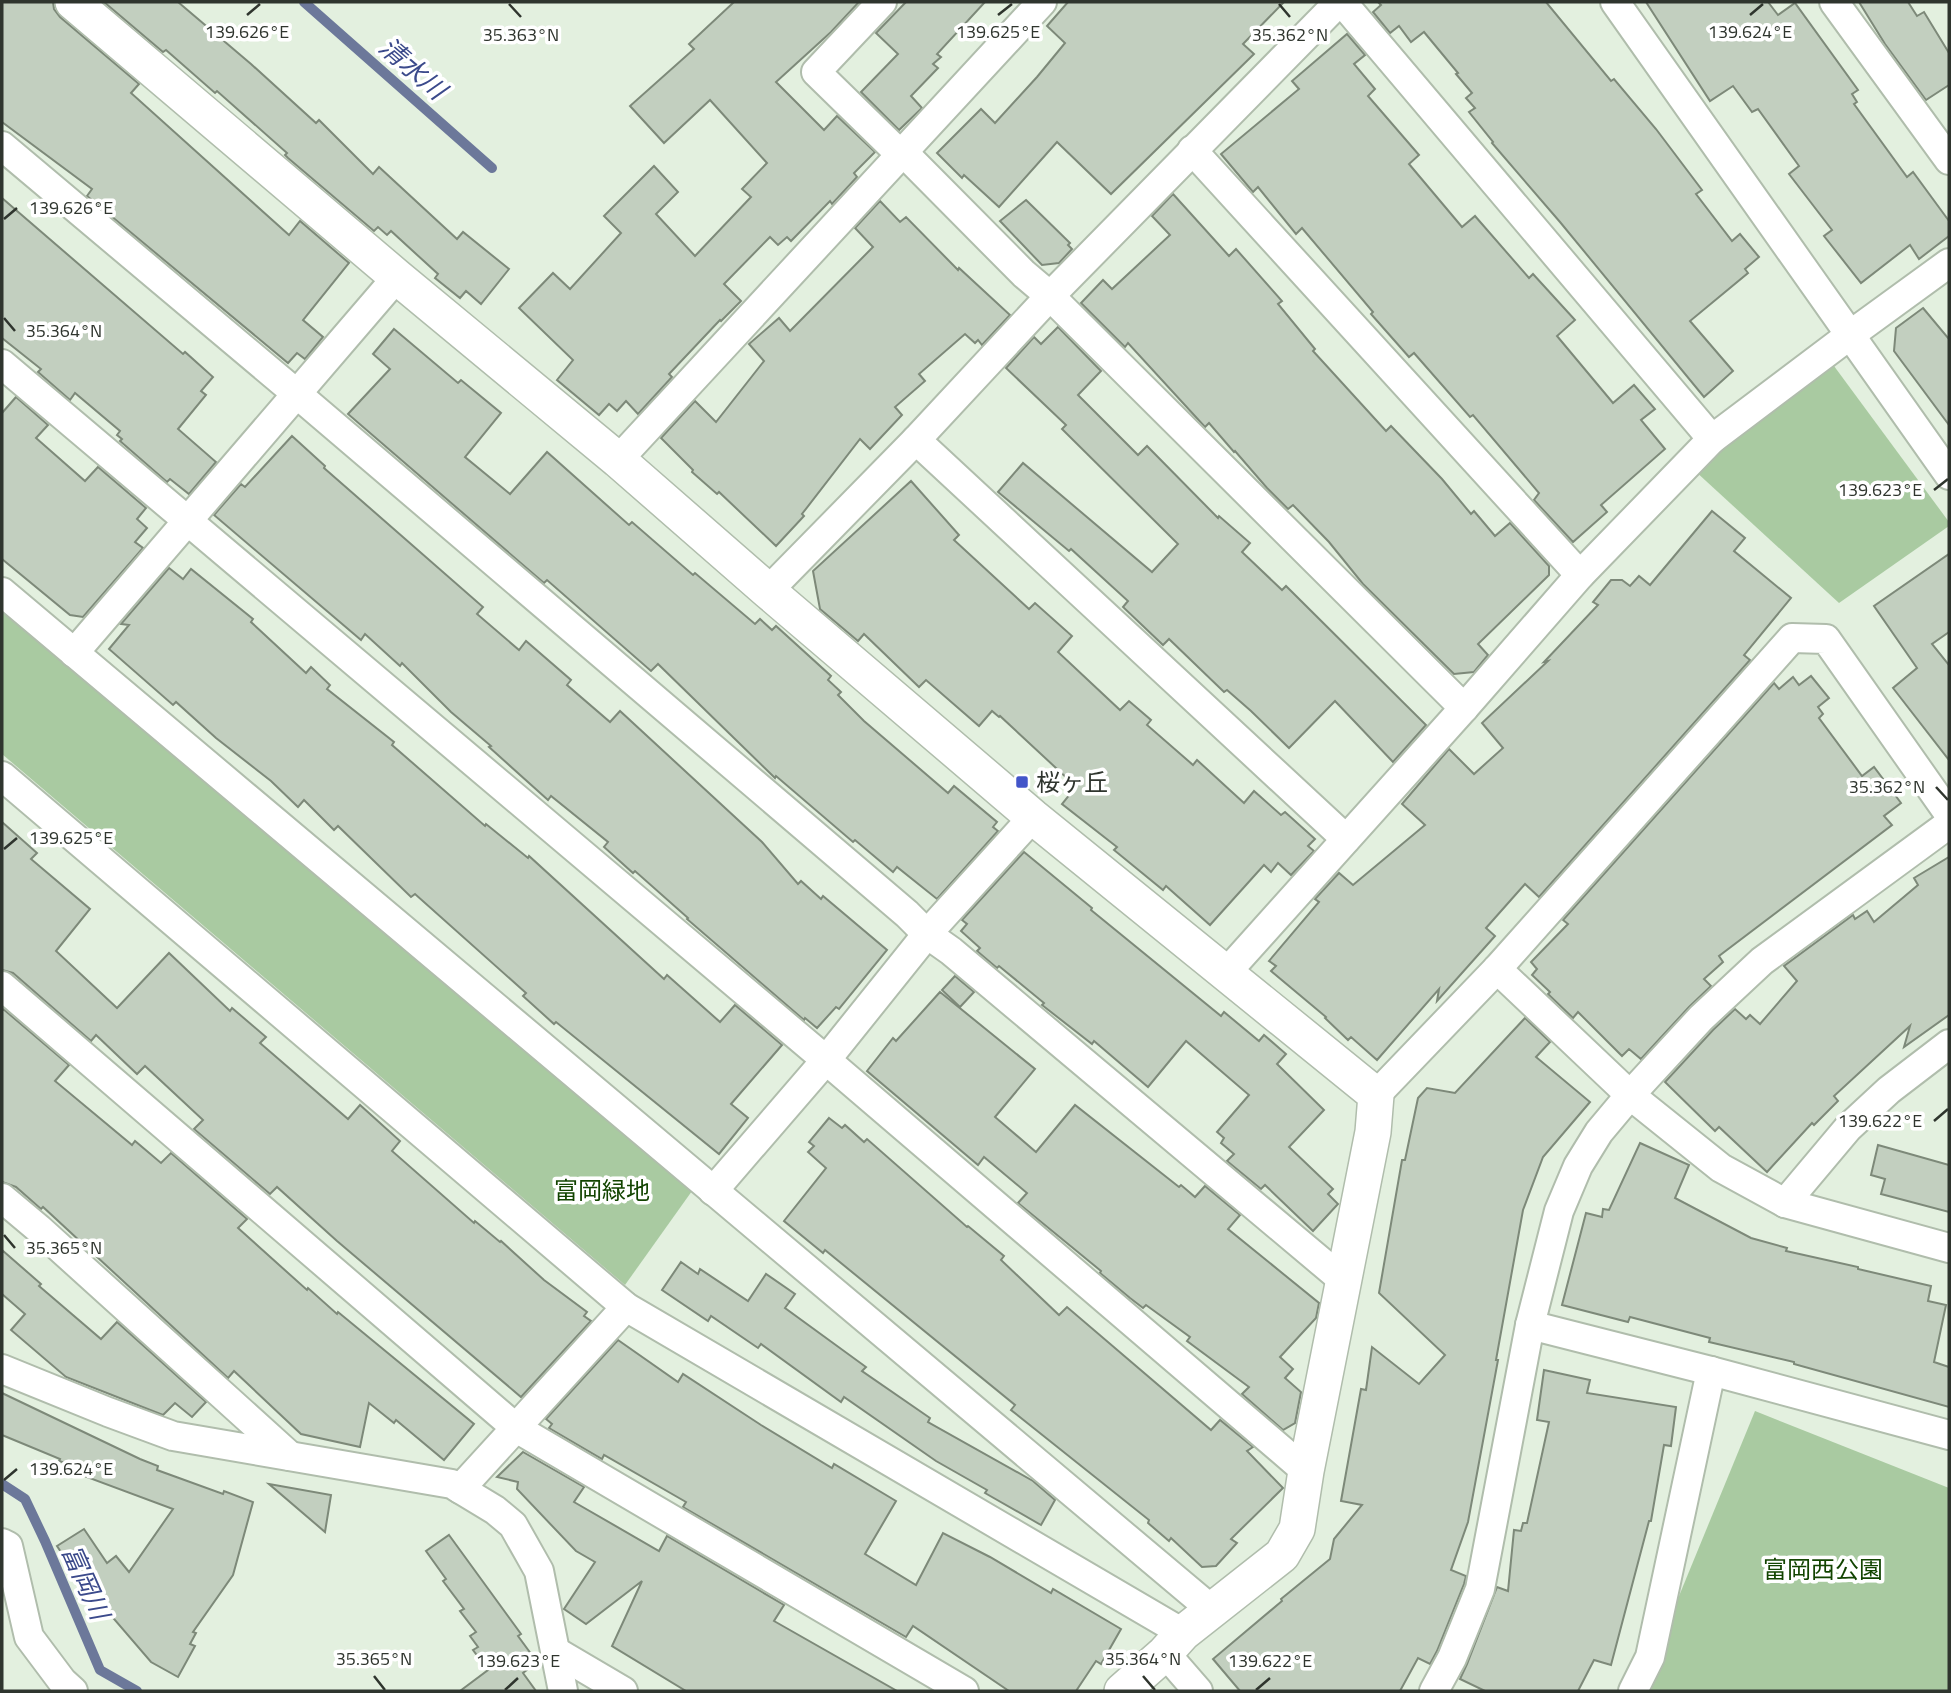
<svg xmlns="http://www.w3.org/2000/svg" width="1951" height="1693" font-family="'Titillium Web','Noto Sans JP',sans-serif">
	<style>
		.green { fill: #a9caa1 }
		.lines { fill: none; stroke-linecap: round; stroke-linejoin: round }
		.stream { stroke: #6c789a; stroke-width: 10 }
		.building { fill: #c2cfbf; stroke: #7d8979; stroke-width: 2 }
		.minor-casing { stroke: #b0bdac; stroke-width: 32 }
		.tertiary-casing { stroke: #b0bdac; stroke-width: 38 }
		.minor { stroke: #fff; stroke-width: 28 }
		.tertiary { stroke: #fff; stroke-width: 35 }
		.ticks { fill: none; stroke: #2f352e; stroke-width: 2.5 }
		.poi-dot { fill: #4355c9; stroke: #fff; stroke-width: 2.5 }
		.labels { text-anchor: middle; dominant-baseline: central; stroke-width: 7; stroke-linejoin: round; paint-order: stroke }
		.poi-label { font-size: 24px; fill: #2f352e; stroke: #fff; text-anchor: start }
		.park-label { font-size: 24px; fill: #124400; stroke: #fff }
		.water-label { font-size: 26px; font-style: italic; fill: #3b4a8b; stroke: #fff }
		.ticks-label { font-size: 18px; text-anchor: middle; fill: #2f352e; stroke: #fff; stroke-width: 7; stroke-linejoin: round; paint-order: stroke }
	</style>
	<rect width="100%" height="100%" fill="#e3f0df"/>
	<g class="green">
		<polygon points="1834,366 1949,522 1949,526 1839,603 1694,470"/>
		<polygon points="2,606 692,1191 625,1285 2,754"/>
		<polygon points="1755,1411 1949,1488 1949,1691 1640,1691"/>
	</g>
	<g class="lines">
		<g class="stream">
			<polyline points="304,2 492,168"/>
			<polyline points="2,1484 25,1499 45,1541 100,1670 137,1691"/>
		</g>
	</g>
	<g class="building">
		<polygon points="2,2 53,2 54,9 60,17 139,84 131,93 289,235 300,221 349,263 303,320 323,337 305,359 297,353 288,363 87,196 92,189 2,122"/>
		<polygon points="104,2 178,2 251,64 316,123 319,120 373,174 379,167 457,239 463,232 509,269 481,304 466,291 460,298 435,278 438,274 391,231 387,235 378,227 374,231 288,158 285,155 287,153 217,91 215,93 166,50 163,52"/>
		<polygon points="734,2 859,2 831,32 776,82 824,130 837,116 875,152 854,173 857,177 832,204 830,201 791,241 787,237 778,245 770,237 724,284 741,301 721,321 720,320 669,374 672,377 638,414 626,401 617,411 609,404 599,415 557,380 573,360 519,308 553,273 570,289 621,233 604,216 654,166 678,192 656,214 695,256 751,197 742,189 767,163 710,100 664,143 630,106 694,49 689,44"/>
		<polygon points="906,2 985,2 937,54 941,57 933,64 938,68 911,96 922,108 899,130 861,92 898,54 876,33"/>
		<polygon points="1068,2 1284,2 1243,44 1254,54 1111,194 1057,142 999,207 964,175 962,178 937,153 981,109 995,123 1037,77 1065,43 1047,26"/>
		<polygon points="1378,2 1546,2 1611,81 1614,79 1656,129 1702,190 1696,194 1732,241 1740,234 1759,257 1745,269 1748,273 1690,321 1733,371 1704,397 1560,222 1492,143 1493,142 1469,112 1475,108 1466,98 1472,93 1456,74 1458,73 1424,32 1411,42 1399,26 1390,33 1373,12 1381,5"/>
		<polygon points="1646,2 1768,2 1778,15 1795,3 1858,90 1852,94 1857,102 1854,104 1907,177 1913,172 1949,221 1949,236 1919,259 1910,245 1861,283 1824,236 1832,230 1789,174 1799,166 1758,109 1752,112 1733,86 1710,101"/>
		<polygon points="1859,2 1908,2 1917,16 1924,12 1949,53 1949,85 1926,100 1885,44"/>
		<polygon points="1347,34 1365,55 1354,64 1375,89 1368,96 1419,155 1409,164 1462,227 1475,216 1529,278 1533,274 1575,320 1557,336 1613,403 1634,385 1655,409 1641,420 1665,449 1601,505 1607,512 1573,542 1534,500 1539,493 1473,415 1470,417 1414,353 1409,357 1371,314 1373,312 1302,228 1296,234 1258,187 1253,192 1221,154 1299,89 1292,81"/>
		<polygon points="1173,194 1229,256 1236,249 1282,301 1278,304 1315,349 1313,351 1386,431 1391,426 1442,479 1471,514 1474,511 1495,536 1510,523 1549,566 1549,575 1478,644 1488,655 1474,672 1454,674 1363,584 1329,542 1293,505 1288,509 1267,488 1235,451 1234,452 1209,423 1205,427 1128,343 1125,347 1081,303 1103,280 1112,289 1170,235 1152,216"/>
		<polygon points="2,198 183,354 185,352 213,377 201,391 206,395 178,429 216,462 189,494 170,479 167,482 120,441 122,439 117,435 120,431 75,393 70,400 38,372 41,369 2,338"/>
		<polygon points="1026,200 1070,243 1068,245 1072,249 1059,263 1042,265 1000,221"/>
		<polygon points="880,201 900,222 906,217 958,270 959,268 1010,315 982,345 978,340 975,343 965,334 919,374 925,381 895,407 902,415 870,449 860,439 802,514 804,516 776,546 719,492 717,494 692,472 693,470 661,438 695,401 716,422 764,361 749,344 779,318 790,331 873,247 855,228"/>
		<polygon points="1923,308 1949,339 1949,425 1894,351 1896,328"/>
		<polygon points="1058,327 1101,371 1078,395 1138,455 1147,446 1218,518 1219,516 1250,543 1242,552 1282,590 1286,586 1426,725 1393,762 1335,701 1289,748 1251,711 1227,690 1224,692 1169,639 1163,645 1123,607 1128,601 1071,549 1069,551 998,492 1023,463 1152,572 1178,544 1062,429 1066,425 1006,368 1034,337 1041,344"/>
		<polygon points="394,329 458,383 461,380 501,413 465,457 510,494 547,452 629,525 632,522 693,575 695,573 755,624 760,619 772,630 776,626 831,676 828,680 841,692 838,695 864,721 948,793 954,786 997,822 993,827 998,831 937,899 897,867 893,872 855,840 853,842 776,776 775,778 658,664 651,671 547,580 544,583 348,414 390,369 373,354"/>
		<polygon points="16,397 48,425 36,438 85,481 98,467 146,508 137,519 147,528 135,542 143,548 83,617 70,615 2,559 2,413"/>
		<polygon points="292,436 325,466 324,468 483,607 477,614 519,650 526,641 571,680 567,685 610,722 620,711 762,842 798,884 801,881 821,899 823,896 887,950 839,1009 836,1007 817,1028 805,1018 804,1020 687,919 688,918 635,871 633,873 604,847 608,842 551,796 548,800 489,747 491,746 451,712 402,663 400,666 365,634 361,640 214,515 241,484 245,487"/>
		<polygon points="911,481 959,535 954,540 1029,609 1035,603 1072,636 1058,652 1120,710 1129,701 1151,720 1147,725 1193,765 1197,760 1244,803 1254,791 1281,815 1285,812 1315,839 1308,846 1314,851 1291,875 1278,863 1271,872 1264,865 1210,925 1166,886 1163,890 1114,850 1117,847 1062,804 1075,788 1069,783 1070,781 1000,716 999,717 992,711 979,726 926,680 919,687 864,634 858,641 820,609 813,571"/>
		<polygon points="1712,511 1745,538 1734,551 1791,598 1744,655 1750,660 1539,897 1525,884 1486,928 1495,936 1437,1001 1439,989 1377,1060 1351,1037 1348,1040 1325,1018 1326,1017 1271,971 1276,966 1269,961 1319,902 1315,899 1339,873 1353,885 1425,825 1402,804 1449,749 1474,774 1503,748 1482,723 1548,661 1544,662 1598,605 1593,602 1611,580 1622,580 1630,586 1639,576 1650,585"/>
		<polygon points="1949,554 1949,632 1932,644 1949,665 1949,760 1893,688 1917,668 1874,606"/>
		<polygon points="169,568 183,579 191,569 253,619 251,622 306,673 311,667 330,685 327,689 394,742 392,745 485,826 486,824 528,858 529,856 664,979 667,975 720,1022 735,1005 782,1045 731,1104 748,1118 719,1154 556,1022 554,1024 523,996 526,993 415,894 411,897 338,826 334,830 304,800 298,807 271,781 216,738 176,702 173,705 109,649 129,625 121,624"/>
		<polygon points="1811,676 1829,698 1818,707 1823,714 1819,718 1862,776 1874,767 1901,803 1884,816 1892,825 1719,956 1723,962 1704,979 1711,986 1689,1007 1641,1059 1629,1049 1622,1056 1578,1012 1573,1018 1548,994 1550,992 1532,975 1537,969 1531,962 1568,924 1563,920 1774,683 1779,689 1793,677 1799,685"/>
		<polygon points="2,822 37,853 31,859 90,909 56,951 117,1008 169,953 230,1011 232,1008 266,1037 260,1043 348,1119 360,1105 400,1141 392,1151 474,1223 475,1221 500,1242 501,1241 544,1280 587,1312 584,1316 591,1321 521,1397 337,1241 277,1187 270,1194 194,1129 203,1120 145,1066 137,1074 96,1035 91,1041 13,973 2,970"/>
		<polygon points="1024,852 1092,908 1091,910 1221,1016 1224,1012 1259,1041 1264,1035 1286,1054 1277,1064 1324,1110 1289,1147 1333,1189 1328,1194 1338,1204 1313,1231 1265,1185 1261,1189 1227,1161 1234,1154 1221,1143 1224,1138 1217,1132 1249,1095 1186,1041 1148,1087 1094,1041 1092,1044 1042,1005 1044,1003 999,966 997,968 977,951 980,948 961,931 967,924 962,920"/>
		<polygon points="1949,857 1949,1015 1904,1047 1910,1026 1834,1096 1838,1101 1814,1125 1812,1123 1767,1172 1719,1127 1715,1131 1665,1082 1713,1030 1735,1009 1746,1019 1750,1015 1760,1024 1797,981 1784,966 1853,915 1855,919 1867,911 1874,922 1918,885 1914,878"/>
		<polygon points="955,976 974,992 960,1007 942,990"/>
		<polygon points="940,992 1035,1069 995,1117 1036,1152 1075,1105 1179,1187 1181,1185 1195,1197 1205,1186 1240,1215 1228,1229 1319,1303 1316,1318 1280,1357 1293,1369 1285,1378 1301,1392 1295,1423 1283,1430 1242,1394 1249,1387 1187,1341 1190,1337 1146,1305 1143,1308 1130,1298 1100,1273 1101,1271 1018,1203 1027,1193 984,1157 978,1165 867,1071 893,1038 896,1041"/>
		<polygon points="2,1008 69,1065 55,1081 132,1145 135,1141 161,1163 171,1153 247,1219 238,1228 307,1290 308,1288 337,1314 338,1312 474,1424 444,1460 396,1420 394,1423 369,1403 360,1447 301,1434 234,1371 228,1378 43,1207 41,1209 16,1187 2,1182"/>
		<polygon points="1525,1018 1550,1042 1536,1057 1590,1102 1543,1157 1523,1210 1496,1360 1498,1360 1468,1522 1451,1570 1466,1576 1464,1584 1437,1651 1430,1664 1418,1658 1400,1691 1240,1691 1213,1659 1282,1601 1281,1599 1330,1559 1334,1539 1362,1505 1341,1501 1361,1389 1366,1390 1372,1347 1419,1384 1445,1355 1379,1293 1402,1160 1405,1160 1418,1098 1427,1088 1455,1093"/>
		<polygon points="829,1118 842,1128 845,1125 864,1142 867,1139 967,1227 968,1226 1004,1256 1001,1260 1059,1315 1067,1307 1211,1430 1220,1420 1253,1447 1247,1451 1283,1488 1231,1539 1237,1543 1216,1566 1202,1567 1171,1538 1169,1541 1148,1523 1149,1520 1011,1410 1015,1405 825,1250 823,1253 784,1221 826,1168 808,1152 814,1146 809,1142"/>
		<polygon points="1640,1143 1689,1165 1675,1198 1751,1238 1787,1248 1786,1251 1858,1267 1858,1269 1931,1286 1928,1301 1946,1305 1934,1362 1949,1367 1949,1407 1794,1364 1794,1362 1709,1342 1710,1338 1630,1317 1628,1322 1562,1305 1586,1213 1602,1217 1603,1209 1609,1210"/>
		<polygon points="1878,1145 1949,1165 1949,1212 1881,1194 1885,1179 1871,1175"/>
		<polygon points="2,1250 41,1284 39,1286 101,1339 117,1322 206,1402 192,1417 175,1403 163,1415 66,1377 11,1330 25,1314 2,1294"/>
		<polygon points="681,1262 698,1274 700,1269 748,1301 766,1274 795,1294 785,1308 866,1367 862,1371 930,1418 928,1422 1033,1481 1055,1500 1041,1525 985,1493 987,1490 936,1461 844,1397 841,1402 761,1344 758,1348 711,1316 708,1321 662,1290"/>
		<polygon points="618,1340 678,1382 683,1374 761,1425 832,1468 834,1464 896,1501 865,1554 916,1585 943,1533 990,1557 1051,1593 1053,1589 1121,1629 1101,1664 1096,1661 1076,1691 1009,1691 913,1626 906,1637 683,1507 686,1502 604,1455 602,1459 549,1428 552,1424 546,1419"/>
		<polygon points="1544,1370 1590,1380 1587,1393 1676,1407 1671,1446 1664,1445 1651,1521 1649,1521 1611,1665 1594,1660 1578,1691 1485,1691 1460,1679 1467,1664 1497,1587 1508,1591 1514,1530 1521,1531 1523,1523 1527,1523 1549,1422 1537,1420"/>
		<polygon points="2,1393 140,1459 158,1466 157,1470 223,1494 224,1491 253,1502 233,1575 193,1632 196,1633 190,1644 195,1646 178,1677 151,1662 77,1576 57,1546 84,1529 107,1563 116,1556 129,1572 173,1509 84,1476 86,1470 59,1461 60,1459 2,1435"/>
		<polygon points="523,1452 584,1487 574,1502 659,1551 667,1536 784,1605 774,1621 897,1691 686,1691 612,1646 642,1581 586,1624 564,1609 595,1562 576,1551 517,1489 518,1482 497,1477"/>
		<polygon points="269,1484 331,1495 325,1532"/>
		<polygon points="449,1535 521,1634 518,1636 537,1662 523,1673 536,1691 460,1691 488,1670 473,1650 478,1647 470,1636 476,1632 460,1611 464,1609 443,1581 446,1579 426,1551"/>
	</g>
	<g class="lines">
		<g class="minor-casing">
			<g id="minor">
				<polyline points="882,2 816,72 901,155"/>
				<polyline points="1342,2 1712,439"/>
				<polyline points="1615,2 1949,475"/>
				<polyline points="1834,2 1949,160"/>
				<polyline points="2,146 297,394 907,914 927,934 951,951 1343,1280"/>
				<polyline points="1192,150 1580,575"/>
				<polyline points="904,153 1024,274 1050,296 1464,708"/>
				<polyline points="2,364 826,1060 1306,1471"/>
				<polyline points="916,440 1346,839"/>
				<polyline points="618,460 1042,2"/>
				<polyline points="768,591 916,440 1050,296 1339,2"/>
				<polyline points="2,592 1212,1610"/>
				<polyline points="74,653 397,277"/>
				<polyline points="2,776 626,1307 1183,1633"/>
				<polyline points="1497,969 1630,1095 1721,1168 1785,1203 1949,1248"/>
				<polyline points="1226,973 1464,708 1580,575 1712,439 1850,335 1949,263"/>
				<polyline points="2,986 516,1428 964,1691"/>
				<polyline points="1376,1095 1497,969 1792,638 1826,639 1949,814"/>
				<polyline points="713,1191 826,1060 927,934 1033,817"/>
				<polyline points="2,1198 39,1229 290,1456"/>
				<polyline points="1785,1203 1848,1128 1889,1090 1949,1044"/>
				<polyline points="1530,1325 1711,1371 1949,1435"/>
				<polyline points="2,1369 108,1412 173,1436 452,1484 495,1510 513,1525 539,1571 563,1691"/>
				<polyline points="460,1489 626,1307"/>
				<polyline points="2,1543 8,1546 29,1637 62,1681 73,1691"/>
				<polyline points="555,1651 623,1691"/>
				<polyline points="1165,1653 1198,1691"/>
				<polyline points="1434,1691 1452,1658 1480,1589 1530,1325 1559,1211 1578,1166 1599,1132 1630,1095 1701,1018 1762,961 1949,824"/>
				<polyline points="1633,1691 1650,1657 1711,1371"/>
			</g>
		</g>
		<g class="tertiary-casing">
			<polyline id="tertiary" points="73,2 397,277 618,460 768,591 1033,817 1376,1095 1373,1132 1306,1471 1297,1529 1282,1555 1183,1633 1165,1653 1122,1691"/>
		</g>
		<use href="#minor" class="minor"/>
		<use href="#tertiary" class="tertiary"/>
	</g>
	<path class="ticks" d="M 509,4 L 521,17M 1279,4 L 1290,17M 247,15 L 260,4M 998,15 L 1012,4M 1750,15 L 1763,4M 4,219 L 17,208M 4,318 L 15,331M 1934,490 L 1948,479M 1936,787 L 1948,800M 4,849 L 17,838M 1934,1121 L 1948,1109M 4,1235 L 15,1248M 4,1480 L 17,1469M 374,1676 L 385,1690M 1143,1676 L 1155,1690M 505,1690 L 518,1678M 1256,1690 L 1270,1678"/>
	<rect class="poi-dot" x="1015" y="775" width="14" height="14" rx="3.5"/>
	<g class="labels">
		<g class="poi-label">
			<text x="1036" y="782">桜ヶ丘</text>
		</g>
		<g class="park-label">
			<text x="602" y="1190">富岡緑地</text>
			<text x="1823" y="1569">富岡西公園</text>
		</g>
		<g class="water-label">
			<text transform="translate(413 68) rotate(41)">清水川</text>
			<text transform="translate(86 1582) rotate(66)">富岡川</text>
		</g>
	</g>
	<g class="ticks-label">
		<text x="247" y="38">139.626°E</text>
		<text x="998" y="38">139.625°E</text>
		<text x="1750" y="38">139.624°E</text>
		<text x="521" y="41">35.363°N</text>
		<text x="1290" y="41">35.362°N</text>
		<text x="71" y="214">139.626°E</text>
		<text x="64" y="337">35.364°N</text>
		<text x="1880" y="496">139.623°E</text>
		<text x="1887" y="793">35.362°N</text>
		<text x="71" y="844">139.625°E</text>
		<text x="1880" y="1127">139.622°E</text>
		<text x="64" y="1254">35.365°N</text>
		<text x="71" y="1475">139.624°E</text>
		<text x="374" y="1665">35.365°N</text>
		<text x="1143" y="1665">35.364°N</text>
		<text x="518" y="1667">139.623°E</text>
		<text x="1270" y="1667">139.622°E</text>
	</g>
	<rect width="1951" height="1693" fill="none" stroke="#2f352e" stroke-width="7"/>
</svg>
